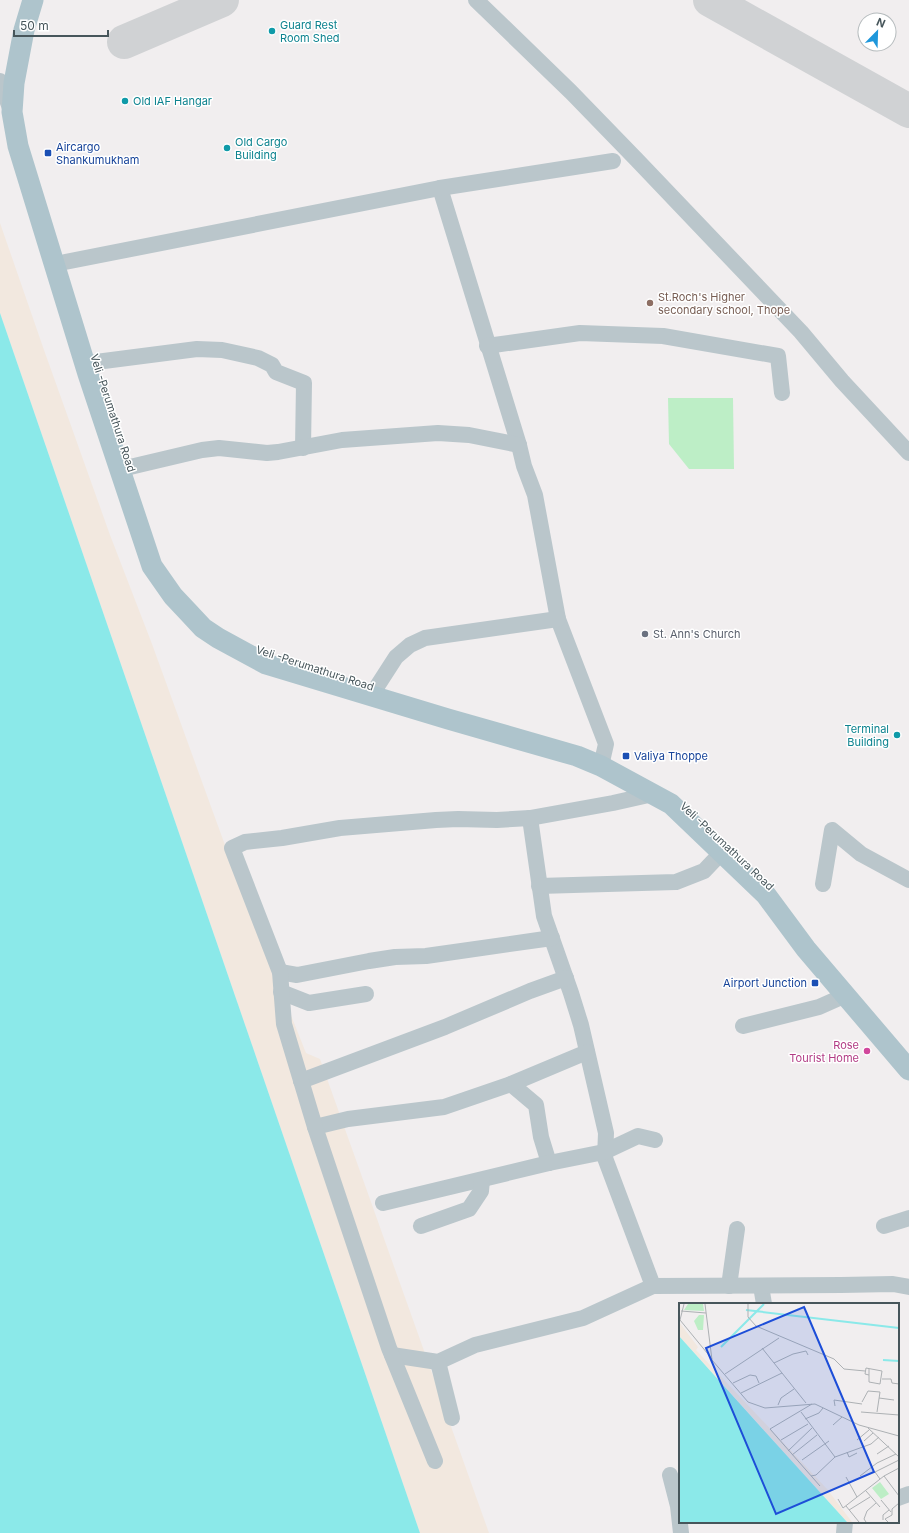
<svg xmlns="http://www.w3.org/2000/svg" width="909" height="1533" font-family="Inter,sans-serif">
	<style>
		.green { fill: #bdeec6 }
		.sand { fill: #f2e8df }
		.water { fill: #8be9e9 }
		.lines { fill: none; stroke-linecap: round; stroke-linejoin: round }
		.taxiway { stroke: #d0d2d4; stroke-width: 34 }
		.minor { stroke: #bac6cb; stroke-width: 16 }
		.major { stroke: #aec4cc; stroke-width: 21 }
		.culture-dot { fill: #0f9aa8; stroke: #fff; stroke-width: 1.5 }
		.transit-dot { fill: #1a4fb4; stroke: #fff; stroke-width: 1.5 }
		.education-dot { fill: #8d6e63; stroke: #fff; stroke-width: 1.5 }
		.worship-dot { fill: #6b7280; stroke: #fff; stroke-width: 1.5 }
		.hotel-dot { fill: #d1479c; stroke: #fff; stroke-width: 1.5 }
		.labels { text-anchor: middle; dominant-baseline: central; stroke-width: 3; stroke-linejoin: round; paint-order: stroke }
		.culture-label { font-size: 11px; fill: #0d838f; stroke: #fff; text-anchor: start }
		.transit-label { font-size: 11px; fill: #164399; stroke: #fff; text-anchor: start }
		.education-label { font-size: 11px; fill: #785e54; stroke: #fff; text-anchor: start }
		.street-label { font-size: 11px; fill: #47565b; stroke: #fff }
		.worship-label { font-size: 11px; fill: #5b616d; stroke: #fff; text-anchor: start }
		.hotel-label { font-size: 11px; fill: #b23c85; stroke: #fff; text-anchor: end }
		.inset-river { fill: none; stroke: #8be9e9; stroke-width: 2 }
		.inset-road { fill: none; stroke: #adb1b4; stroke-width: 1 }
		.view { fill: #1d4ed8; fill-opacity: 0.15; stroke: #1d4ed8; stroke-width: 2 }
		.inset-edge { fill: none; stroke: #47565b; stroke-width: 2 }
	</style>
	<rect width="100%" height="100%" fill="#f1eeef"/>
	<polygon class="green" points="733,398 734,469 689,469 669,444 668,398"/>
	<polygon class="sand" points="0,223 44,350 110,535 152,644 242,892 306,1053 320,1059 489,1533 420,1533 0,313"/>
	<polygon class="water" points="0,313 420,1533 0,1533"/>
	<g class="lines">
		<g class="taxiway">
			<polyline points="710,0 909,111"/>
			<polyline points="124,42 222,0"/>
		</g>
		<g class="minor">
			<polyline points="476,0 571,92 637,160 801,332 842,381 909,453"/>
			<polyline points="0,81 10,108"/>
			<polyline points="440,188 519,445 524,466 535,495 558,619 606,744 601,766"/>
			<polyline points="65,262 440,188 613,161"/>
			<polyline points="487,346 580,333 663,336 778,356 782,393"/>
			<polyline points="96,362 197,349 222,350 258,358 272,365 276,372 304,383 303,448"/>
			<polyline points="130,467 202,450 219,448 267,453 278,452 342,440 438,433 469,435 519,445"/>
			<polyline points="376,688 396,657 410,645 425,638 558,619"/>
			<polyline points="530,818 544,916 571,993 581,1025 606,1133 605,1158 653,1286"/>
			<polyline points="823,884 832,830 861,854 909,880"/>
			<polyline points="539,886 676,882 704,871 722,852"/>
			<polyline points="280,972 297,975 369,961 395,957 426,956 552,938"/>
			<polyline points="281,992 309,1003 366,994"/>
			<polyline points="743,1026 819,1007 846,995"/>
			<polyline points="301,1081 445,1027 530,991 566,978"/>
			<polyline points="511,1084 536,1105 541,1137 549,1163"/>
			<polyline points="315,1127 348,1119 444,1107 511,1084 587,1052"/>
			<polyline points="383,1203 549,1163 604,1152 638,1136 655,1140"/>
			<polyline points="421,1226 469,1209 481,1191 482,1180"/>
			<polyline points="884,1226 909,1218"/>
			<polyline points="729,1286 737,1229"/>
			<polyline points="761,1286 764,1304"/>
			<polyline points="392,1355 438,1362 475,1345 583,1318 653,1286 841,1285 893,1284 909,1287"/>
			<polyline points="438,1362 452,1418"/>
			<polyline points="435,1461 389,1348 315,1127 284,1024 280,972 232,848 245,842 282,838 340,828 436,820 458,819 497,820 530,818 613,803 653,794"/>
			<polyline points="670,1475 678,1506 681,1533"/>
			<polyline points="898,1498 909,1494"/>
			<polyline points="844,1533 845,1522"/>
		</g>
		<polyline class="major" points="33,0 24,30 14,83 12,112 18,146 88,374 152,566 173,596 189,613 203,628 218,638 266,664 448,719 577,756 601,766 671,804 766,895 806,949 909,1070"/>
	</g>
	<g class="culture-dot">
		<circle cx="272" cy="31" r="4"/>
		<circle cx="125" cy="101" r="4"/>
		<circle cx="227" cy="148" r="4"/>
		<circle cx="897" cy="735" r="4"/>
	</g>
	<g class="transit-dot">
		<rect x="44" y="149" width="8" height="8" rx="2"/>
		<rect x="622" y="752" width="8" height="8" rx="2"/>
		<rect x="811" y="979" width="8" height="8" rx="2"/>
	</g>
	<circle class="education-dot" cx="650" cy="303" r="4"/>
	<circle class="worship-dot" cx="645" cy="634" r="4"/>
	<circle class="hotel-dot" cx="867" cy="1051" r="4"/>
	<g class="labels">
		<g class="culture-label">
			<text x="280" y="25">Guard Rest<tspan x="280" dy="13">Room Shed</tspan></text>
			<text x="133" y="101">Old IAF Hangar</text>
			<text x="235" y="142">Old Cargo<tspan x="235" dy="13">Building</tspan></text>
			<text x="889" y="729" text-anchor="end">Terminal<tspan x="889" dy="13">Building</tspan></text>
		</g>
		<g class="transit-label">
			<text x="56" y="147">Aircargo<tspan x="56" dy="13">Shankumukham</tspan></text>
			<text x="634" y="756">Valiya Thoppe</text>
			<text x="807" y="983" text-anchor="end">Airport Junction</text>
		</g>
		<g class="education-label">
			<text x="658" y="297">St.Roch's Higher<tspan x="658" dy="13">secondary school, Thope</tspan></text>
		</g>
		<g class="street-label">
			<text transform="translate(113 413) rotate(72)">Veli -Perumathura Road</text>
			<text transform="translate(315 668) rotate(18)">Veli -Perumathura Road</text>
			<text transform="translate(727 846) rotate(43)">Veli -Perumathura Road</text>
		</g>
		<g class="worship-label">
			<text x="653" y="634">St. Ann's Church</text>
		</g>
		<g class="hotel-label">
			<text x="859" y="1045">Rose<tspan x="859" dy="13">Tourist Home</tspan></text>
		</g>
	</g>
	<g transform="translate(679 1303)">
		<rect width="220" height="220" fill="#f1eeef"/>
		<path d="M 9,1 L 24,1 L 25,8 L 5,7 ZM 20,12 L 25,12 L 24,27 L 19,27 L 15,18 ZM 201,179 L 210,191 L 202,196 L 193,185 Z" fill="#bdeec6"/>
		<path d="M 0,19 L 19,44 L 17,47 L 148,186 L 173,219 L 168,219 L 0,33 Z" fill="#f2e8df"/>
		<path d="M 0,33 L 62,102 L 168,219 L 0,219 Z" fill="#8be9e9"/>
		<path class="inset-river" d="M 67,7 L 220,25M 42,44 L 85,1M 204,57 L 220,58"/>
		<path class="inset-road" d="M 5,1 L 1,17 L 33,56M 26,1 L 33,57 L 69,99 L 86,105 L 136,101 L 180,122 L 220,133M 69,1 L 69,14 L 77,23 L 155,56 L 165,66 L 186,68M 2,8 L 27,10M 83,45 L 127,100M 95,60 L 114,51 L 127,48 L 129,52M 46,71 L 100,35M 190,72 L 186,71 L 187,65 L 203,68 L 201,81 L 190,79 L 190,66M 203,76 L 212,76 L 213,80 L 220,81M 54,80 L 71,72 L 77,73 L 80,80M 62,90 L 103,70M 200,95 L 215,97M 183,99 L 189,88 L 201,89 L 198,109M 133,101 L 91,126 L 141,183M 99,102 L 102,95 L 115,86M 156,103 L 155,97 L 183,101M 122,109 L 156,154M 182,109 L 220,112M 126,116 L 140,110 L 144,105M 154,122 L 163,114M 189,125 L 220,154M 102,137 L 129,121M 178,137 L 190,127M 185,138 L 194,130M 109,148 L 133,125M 168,149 L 170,154 L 178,150M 198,151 L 210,143M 113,152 L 138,132M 123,157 L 150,138M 132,173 L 137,172 L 156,154 L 192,141 L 200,134M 181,173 L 198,160 L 217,151M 205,173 L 220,193M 167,174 L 178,194M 201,176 L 196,169 L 220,157M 187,188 L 201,204M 159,196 L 164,205 L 205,173 L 220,165M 202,197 L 212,209M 167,203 L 180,219M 170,207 L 191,194M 204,217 L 204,212 L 210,207M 187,219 L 185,216 L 188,208 L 197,200M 209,219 L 206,216 L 213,212 L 213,206 L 220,200"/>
		<path class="view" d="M 125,4 L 195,169 L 97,211 L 27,45 Z"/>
		<rect width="220" height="220" class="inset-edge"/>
	</g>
	<g transform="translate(877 32) rotate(23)"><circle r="19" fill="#ffffff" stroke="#b5bbbd"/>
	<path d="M0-3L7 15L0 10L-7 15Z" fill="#1e97db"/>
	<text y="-6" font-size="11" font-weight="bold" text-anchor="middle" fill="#47565b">N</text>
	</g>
	<path d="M14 30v6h94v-6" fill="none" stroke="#47565b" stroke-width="2"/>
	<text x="20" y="30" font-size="12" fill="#47565b" stroke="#ffffff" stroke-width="3" paint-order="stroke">50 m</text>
</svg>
